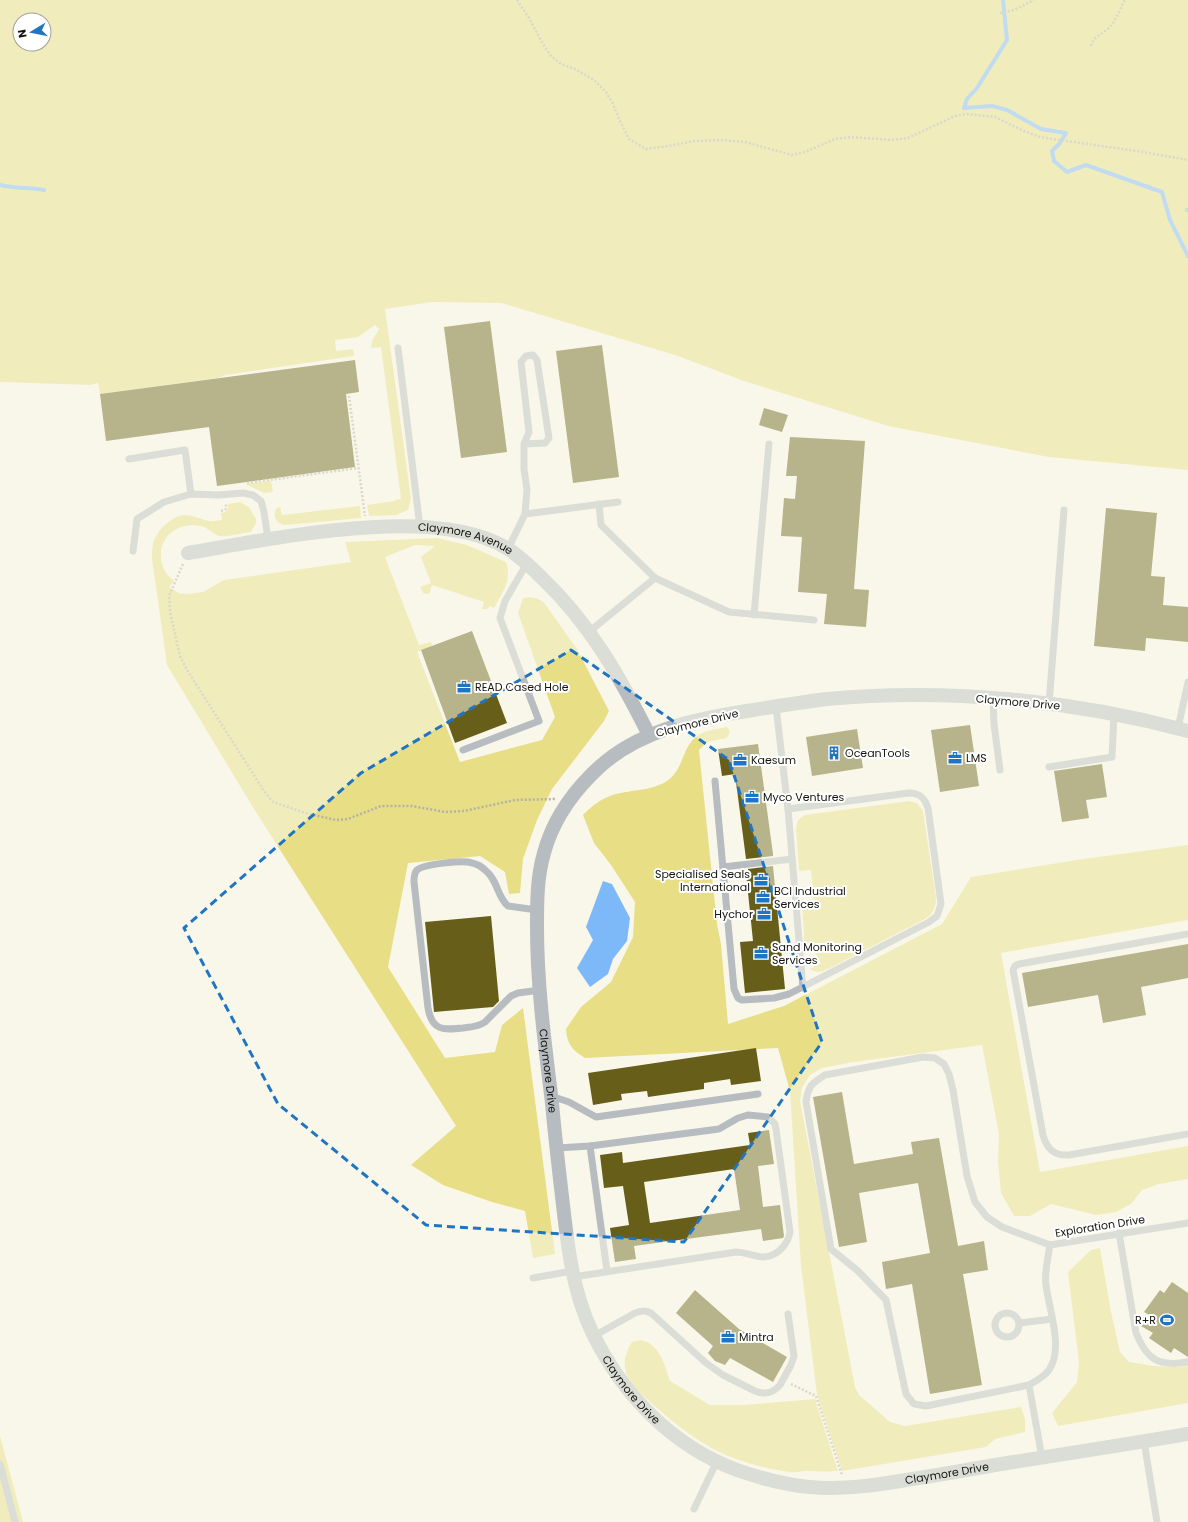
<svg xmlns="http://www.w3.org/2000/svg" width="1188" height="1522" font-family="Poppins,sans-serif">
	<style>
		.green { fill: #e7de85; fill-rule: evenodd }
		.water { fill: #7db9f9 }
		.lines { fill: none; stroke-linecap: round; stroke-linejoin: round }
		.stream { stroke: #7db9f9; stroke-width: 4 }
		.building { fill: #675f19; fill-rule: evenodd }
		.path { stroke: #b3b2a7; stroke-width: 2.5; stroke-dasharray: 2 2; stroke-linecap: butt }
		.service { stroke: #b7bcc1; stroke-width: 7 }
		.minor { stroke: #b7bcc1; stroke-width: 14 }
		.marked { fill: none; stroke: #1f75c3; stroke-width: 3; stroke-dasharray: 8 5; stroke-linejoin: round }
		.labels { text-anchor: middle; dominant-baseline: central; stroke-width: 4; stroke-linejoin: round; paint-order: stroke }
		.street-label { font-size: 11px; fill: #14140f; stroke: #fff }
		.poi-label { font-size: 11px; fill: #14140f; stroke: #fff; text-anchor: start }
	</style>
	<rect width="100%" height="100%" fill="#f9f7ea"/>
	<g class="green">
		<path d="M 0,0 L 1188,0 L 1188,470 L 1049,457 L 888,426 L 744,381 L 678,356 L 501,303 L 432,302 L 385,309 L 411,499 L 408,510 L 396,515 L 369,516 L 367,505 L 395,501 L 395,500 L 401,499 L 381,347 L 371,348 L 372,341 L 379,329 L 375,325 L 358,337 L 335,340 L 336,351 L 353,349 L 354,356 L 226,375 L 218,378 L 100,394 L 98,383 L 90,385 L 0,382 ZM 20,20 L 44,20 L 44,44 L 20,44 Z"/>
		<polygon points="271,481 273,492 264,493 246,484"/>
		<path d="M 240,502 L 249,507 L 256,519 L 256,523 L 251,532 C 241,533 229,537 220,536 C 214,535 209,529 204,527 C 186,521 164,530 161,551 C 160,564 164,573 174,581 L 169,587 L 179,593 L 187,594 L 203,592 L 224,580 L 351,562 L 345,542 L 437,538 L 467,545 L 506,562 C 512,581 503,591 494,608 L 490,606 L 487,609 L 482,609 L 484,602 L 432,585 L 429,594 L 423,593 L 420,587 L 431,583 L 421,557 L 435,546 L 415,545 L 385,557 L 419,645 L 431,642 L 432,646 L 417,652 L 460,762 L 542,740 L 555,717 L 518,613 L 523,598 C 531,596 540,598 545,604 L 577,649 L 609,711 L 604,721 L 552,789 L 537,820 L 523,859 L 520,893 L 509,894 L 505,872 L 480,856 L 408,863 L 388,967 L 445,1058 L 495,1052 L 502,1025 L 523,1008 L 555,1254 L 533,1258 L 525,1211 L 492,1202 L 443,1185 L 411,1165 L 456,1126 L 254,809 L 167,665 L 152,559 C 152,554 152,549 153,544 C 156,532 170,517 183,515 C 193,514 201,520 210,521 C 213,522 218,520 222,520 L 221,513 L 226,512 L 228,509 L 228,504 Z"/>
		<path d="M 360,506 L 361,518 L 285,525 C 277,524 272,516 276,509 L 280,507 L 282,515 Z"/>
		<path d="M 727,727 L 730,732 L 727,738 L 707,742 L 699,750 L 717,924 L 721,944 L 728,1024 L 784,1006 L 942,924 L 971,877 L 1083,859 L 1188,845 L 1188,920 L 1001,953 L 1040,1172 L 1188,1146 L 1188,1179 L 1159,1184 L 1142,1190 L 1131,1204 L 1116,1212 L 1096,1215 L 1051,1204 L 1030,1216 L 1014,1216 L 1001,1193 L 998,1161 L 999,1134 L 982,1045 L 854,1062 L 822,1068 L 810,1075 L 802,1088 L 800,1101 L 855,1387 L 859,1395 L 890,1422 L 905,1426 L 1021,1407 L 1025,1419 L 1025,1432 L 995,1439 L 986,1447 L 842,1471 L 817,1395 L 801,1266 L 790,1091 L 778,1048 L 585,1058 C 572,1050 567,1044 566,1029 L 581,1007 L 611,982 L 633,937 L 635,902 L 611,865 L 594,843 L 583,815 C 591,807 599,800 610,796 C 629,789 650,792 667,781 C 685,769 681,745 700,734 C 707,730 718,729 727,727 Z"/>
		<path d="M 909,801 L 917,803 L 923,811 L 936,898 C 936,907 933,914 925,919 L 828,969 C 822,972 816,973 810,969 L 821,963 L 812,947 L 805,950 L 802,904 L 814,903 L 811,870 L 799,871 L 796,828 L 798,820 L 805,815 Z"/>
		<path d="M 1100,1248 L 1111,1312 L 1120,1352 L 1129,1362 C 1149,1365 1168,1369 1188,1366 L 1188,1403 L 1058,1426 L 1052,1413 L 1077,1382 L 1079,1363 L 1068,1272 L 1091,1250 Z"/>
		<path d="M 640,1340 C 660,1343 665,1366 670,1381 L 710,1405 L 745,1405 L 815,1399 L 838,1471 C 827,1472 816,1471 805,1471 C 800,1471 795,1473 790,1472 C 772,1470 753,1465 736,1459 C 704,1448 675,1424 650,1402 C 642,1394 632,1386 628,1377 C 622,1365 625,1352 632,1342 Z"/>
		<polygon points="0,1436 23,1522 0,1522"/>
	</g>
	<polygon class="water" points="603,881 612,884 630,918 627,941 613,959 608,974 590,987 577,968 593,940 586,927"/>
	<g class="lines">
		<g class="stream">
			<polyline points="1003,0 1007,40 977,88 967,99 964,108 992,106 1007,110 1041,129 1066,133 1060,143 1052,151 1054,161 1067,172 1086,165 1162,192 1170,220 1188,256"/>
			<path d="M 0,185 C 15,189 29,187 44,190"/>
			<polyline points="1187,210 1188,210"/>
		</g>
	</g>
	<g class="building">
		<polygon points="490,321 507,452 461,458 444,327"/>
		<polygon points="602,345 619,477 573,483 556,351"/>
		<polygon points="355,360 359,392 346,394 355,467 217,486 209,427 106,441 100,394"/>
		<polygon points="764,408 788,415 782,432 759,425"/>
		<polygon points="790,437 865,441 854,589 869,590 866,627 824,624 827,594 798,592 802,537 781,536 784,498 795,499 797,476 786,476"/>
		<polygon points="1106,508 1157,513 1151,576 1165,577 1163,605 1188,607 1188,642 1146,638 1145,651 1094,646"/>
		<polygon points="472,631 507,723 455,743 421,650"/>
		<polygon points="970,725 979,786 940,792 931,730"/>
		<polygon points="857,729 863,768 812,776 806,737"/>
		<polygon points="758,744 773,854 773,856 746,859 735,774 722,776 718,749"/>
		<polygon points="1102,764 1107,797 1086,800 1089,818 1062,822 1054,771"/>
		<polygon points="773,866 785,989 745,993 740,942 753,941 746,873 748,873 748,869"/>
		<polygon points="491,916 499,1001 493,1007 434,1012 425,922"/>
		<polygon points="1188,944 1188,978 1141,987 1146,1015 1103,1023 1098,995 1028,1007 1022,973"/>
		<polygon points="756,1048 761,1081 731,1085 730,1079 704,1083 704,1089 648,1097 647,1091 621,1094 622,1100 593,1105 588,1073"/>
		<polygon points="842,1092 854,1164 913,1154 911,1142 939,1138 958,1246 984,1241 988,1270 963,1274 982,1385 930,1394 912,1284 886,1289 882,1262 930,1253 918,1183 859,1193 867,1242 839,1247 813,1097"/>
		<path d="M 769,1130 L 774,1164 L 758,1166 L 763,1207 L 780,1205 L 784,1236 L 783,1238 L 763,1241 L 761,1229 L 634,1246 L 636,1259 L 615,1262 L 610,1228 L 629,1225 L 623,1186 L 604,1188 L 600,1155 L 622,1152 L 623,1163 L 750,1145 L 748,1133 ZM 734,1169 L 740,1210 L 650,1223 L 644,1182 Z"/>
		<polygon points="1172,1282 1188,1293 1188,1357 1174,1348 1171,1353 1149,1338 1153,1333 1141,1326 1149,1315 1144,1312 1160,1290 1164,1293"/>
		<polygon points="695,1290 739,1329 787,1357 773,1382 730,1358 725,1365 715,1361 708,1353 713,1346 676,1313"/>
	</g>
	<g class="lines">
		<g class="path">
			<polyline points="517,0 529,18 543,44 551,56 561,64 575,69 594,80 606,92 612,102 620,121 629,139 646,149 662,147 695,141 721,140 745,142 792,155 805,152 835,139 850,137 892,140 908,138 955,116 967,114 995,117 1024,131 1040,137 1066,141 1137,151 1188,160"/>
			<polyline points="1000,13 1014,10 1034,0"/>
			<path d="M 1091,46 C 1093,37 1102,34 1109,28 C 1116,20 1120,9 1125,0"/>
			<polyline points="349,396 365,516"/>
			<polyline points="247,483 358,468"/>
			<polyline points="221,511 226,509 226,503"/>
			<polyline points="183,564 169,596 170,612 180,656 187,670 264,791 273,802 309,814 336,820 348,819 381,806 412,806 445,812 464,811 515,800 556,799"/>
			<polyline points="791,1384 816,1396 842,1475"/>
		</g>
		<g class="service">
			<polyline points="398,348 420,527"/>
			<polyline points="129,459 185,450 191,494"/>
			<polyline points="599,504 601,525 655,578 729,612 814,620"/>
			<polyline points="525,514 618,502"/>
			<polyline points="508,549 525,514 527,490 524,469 524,444 529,432 521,362 526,356 533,355 537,360 549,438 545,443 524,444"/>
			<polyline points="133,551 137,519 164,502 191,494 218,495 243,493 253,495 261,501 264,512 268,539"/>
			<polyline points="754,615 769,444"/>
			<polyline points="590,631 655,578"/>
			<polyline points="993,698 994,724 1000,770"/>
			<polyline points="1049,704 1064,510"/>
			<polyline points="776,707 788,809 803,988"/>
			<polyline points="1178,728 1188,682"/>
			<polyline points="463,750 539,721 500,618 505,601 527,563"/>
			<polyline points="1049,767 1112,757 1114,714"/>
			<path d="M 715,781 L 734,989 L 738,998 L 742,1000 L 774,998 L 789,994 L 929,922 L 937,916 L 941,904 L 928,808 C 925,798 920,793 909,793 L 788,809"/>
			<polyline points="723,867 792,859"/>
			<path d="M 537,910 L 508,906 C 497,897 498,880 485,870 C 482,867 477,864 472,863 C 463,860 424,864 417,870 C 414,873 414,878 414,882 L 428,1008 C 432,1031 443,1030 463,1028 C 471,1027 478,1027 485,1022 L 511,996 L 518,993 L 540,990"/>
			<path d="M 1188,934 L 1019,964 L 1015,966 L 1013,970 L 1043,1135 C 1047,1149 1054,1156 1069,1155 L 1188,1134"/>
			<polyline points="551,1096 569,1102 596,1117 758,1094"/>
			<polyline points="590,1146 607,1271"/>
			<path d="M 557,1148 L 590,1146 L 719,1129 L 738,1118 L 748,1115 L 768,1117 L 775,1124 L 776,1129 L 790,1232 C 788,1244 778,1256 764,1257 C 755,1257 746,1252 736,1252 L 573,1277"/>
			<path d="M 1119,1233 L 1136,1333 C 1147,1360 1159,1367 1188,1362"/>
			<polyline points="533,1278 572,1271"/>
			<circle cx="1007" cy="1325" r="12"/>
			<polyline points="1020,1323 1052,1319"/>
			<path d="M 594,1336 L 635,1313 C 641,1311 645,1310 651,1313 L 706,1363 L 723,1375 L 755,1391 C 764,1395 773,1393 780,1385 L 791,1365 L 794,1356 L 788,1314"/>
			<path d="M 1029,1385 L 926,1406 L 914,1404 L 906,1394 L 886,1300 L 858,1271 L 831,1249 L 806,1102 C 808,1086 812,1083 825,1075 L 923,1057 L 935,1058 L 944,1064 L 949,1074 L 953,1090 L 967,1176 L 975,1202 L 987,1217 L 1002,1227 L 1050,1245"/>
			<polyline points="1144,1441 1157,1522"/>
			<path d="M 1042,1458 L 1029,1385 C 1036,1381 1044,1377 1049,1370 C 1064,1348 1049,1310 1046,1285 C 1044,1273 1048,1258 1050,1245 L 1188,1223"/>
			<polyline points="0,1464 15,1522"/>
			<polyline points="694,1509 717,1461"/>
		</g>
		<g class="minor">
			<path id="s1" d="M 188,553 C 272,539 434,503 508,549 C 521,557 532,568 543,579 C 590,624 620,677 649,735"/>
			<path id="s2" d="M 1188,731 C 1072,700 947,688 827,699 C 803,702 778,706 753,710 C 695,719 635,730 592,774 C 570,796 552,823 544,853 C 537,877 537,902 537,927 C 537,986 545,1045 552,1103 C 555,1137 559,1171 563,1205 C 568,1249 573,1292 592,1332 C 622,1394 672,1446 737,1470 C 760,1478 785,1485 810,1487 C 844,1490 878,1485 912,1479 C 939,1475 967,1470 995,1465 C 1059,1455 1124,1445 1188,1434"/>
		</g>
	</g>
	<path d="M0 0H1188V1522H0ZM 571,650 L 729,760 L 822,1042 L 684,1242 L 426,1225 L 278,1104 L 184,928 L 361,773 Z" fill="#f9f7ea" fill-opacity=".55" fill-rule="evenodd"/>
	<path class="marked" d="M 571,650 L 729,760 L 822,1042 L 684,1242 L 426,1225 L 278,1104 L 184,928 L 361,773 Z"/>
	<defs>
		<g id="office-bare" transform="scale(1.08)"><path d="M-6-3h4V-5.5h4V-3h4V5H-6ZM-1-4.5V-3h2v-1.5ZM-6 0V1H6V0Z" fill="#1f75c3" stroke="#fff" stroke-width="2.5" paint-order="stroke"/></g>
		<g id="building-bare" transform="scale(1.08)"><path d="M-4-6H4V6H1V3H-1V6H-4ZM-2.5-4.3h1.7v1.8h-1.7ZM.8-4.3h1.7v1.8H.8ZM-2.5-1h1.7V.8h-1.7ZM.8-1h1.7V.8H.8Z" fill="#1f75c3" stroke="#fff" stroke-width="2.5" paint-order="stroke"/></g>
		<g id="stadium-bare" transform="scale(1.08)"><path d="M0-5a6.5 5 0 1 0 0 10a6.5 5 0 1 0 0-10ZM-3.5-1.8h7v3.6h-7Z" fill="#1f75c3" stroke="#fff" stroke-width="2.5" paint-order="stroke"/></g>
	</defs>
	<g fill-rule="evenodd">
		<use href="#office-bare" x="464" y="687"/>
		<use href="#building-bare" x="834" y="753"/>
		<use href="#office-bare" x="955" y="758"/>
		<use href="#office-bare" x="740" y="760"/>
		<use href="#office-bare" x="752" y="797"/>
		<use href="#office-bare" x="761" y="880"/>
		<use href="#office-bare" x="763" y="897"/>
		<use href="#office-bare" x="764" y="914"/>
		<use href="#office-bare" x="761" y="953"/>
		<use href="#stadium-bare" x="1167" y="1320"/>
		<use href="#office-bare" x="728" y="1337"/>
	</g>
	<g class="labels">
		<g class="street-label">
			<text stroke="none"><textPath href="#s1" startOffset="281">Claymore Avenue</textPath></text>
			<text transform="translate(1018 702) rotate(5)">Claymore Drive</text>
			<text transform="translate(697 723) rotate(-14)">Claymore Drive</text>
			<text stroke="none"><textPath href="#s2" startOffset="928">Claymore Drive</textPath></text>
			<text transform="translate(1100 1226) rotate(-9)">Exploration Drive</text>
			<text stroke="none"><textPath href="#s2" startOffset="1264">Claymore Drive</textPath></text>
			<text stroke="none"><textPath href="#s2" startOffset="1612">Claymore Drive</textPath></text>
		</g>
		<g class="poi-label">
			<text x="475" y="687">READ Cased Hole</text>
			<text x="845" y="753">OceanTools</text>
			<text x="966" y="758">LMS</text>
			<text x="751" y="760">Kaesum</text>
			<text x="763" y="797">Myco Ventures</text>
			<text x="750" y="874" text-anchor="end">Specialised Seals<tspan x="750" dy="13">International</tspan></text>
			<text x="774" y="891">BCI Industrial<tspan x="774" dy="13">Services</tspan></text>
			<text x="753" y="914" text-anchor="end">Hychor</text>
			<text x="772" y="947">Sand Monitoring<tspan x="772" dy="13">Services</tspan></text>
			<text x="1156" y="1320" text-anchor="end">R+R</text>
			<text x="739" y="1337">Mintra</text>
		</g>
	</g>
	<g transform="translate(32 32) rotate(260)"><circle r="19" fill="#ffffff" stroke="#a1a19f"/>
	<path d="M0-3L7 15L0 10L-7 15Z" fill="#1f75c3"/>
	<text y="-6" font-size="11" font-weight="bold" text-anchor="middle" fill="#14140f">N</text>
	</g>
</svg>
